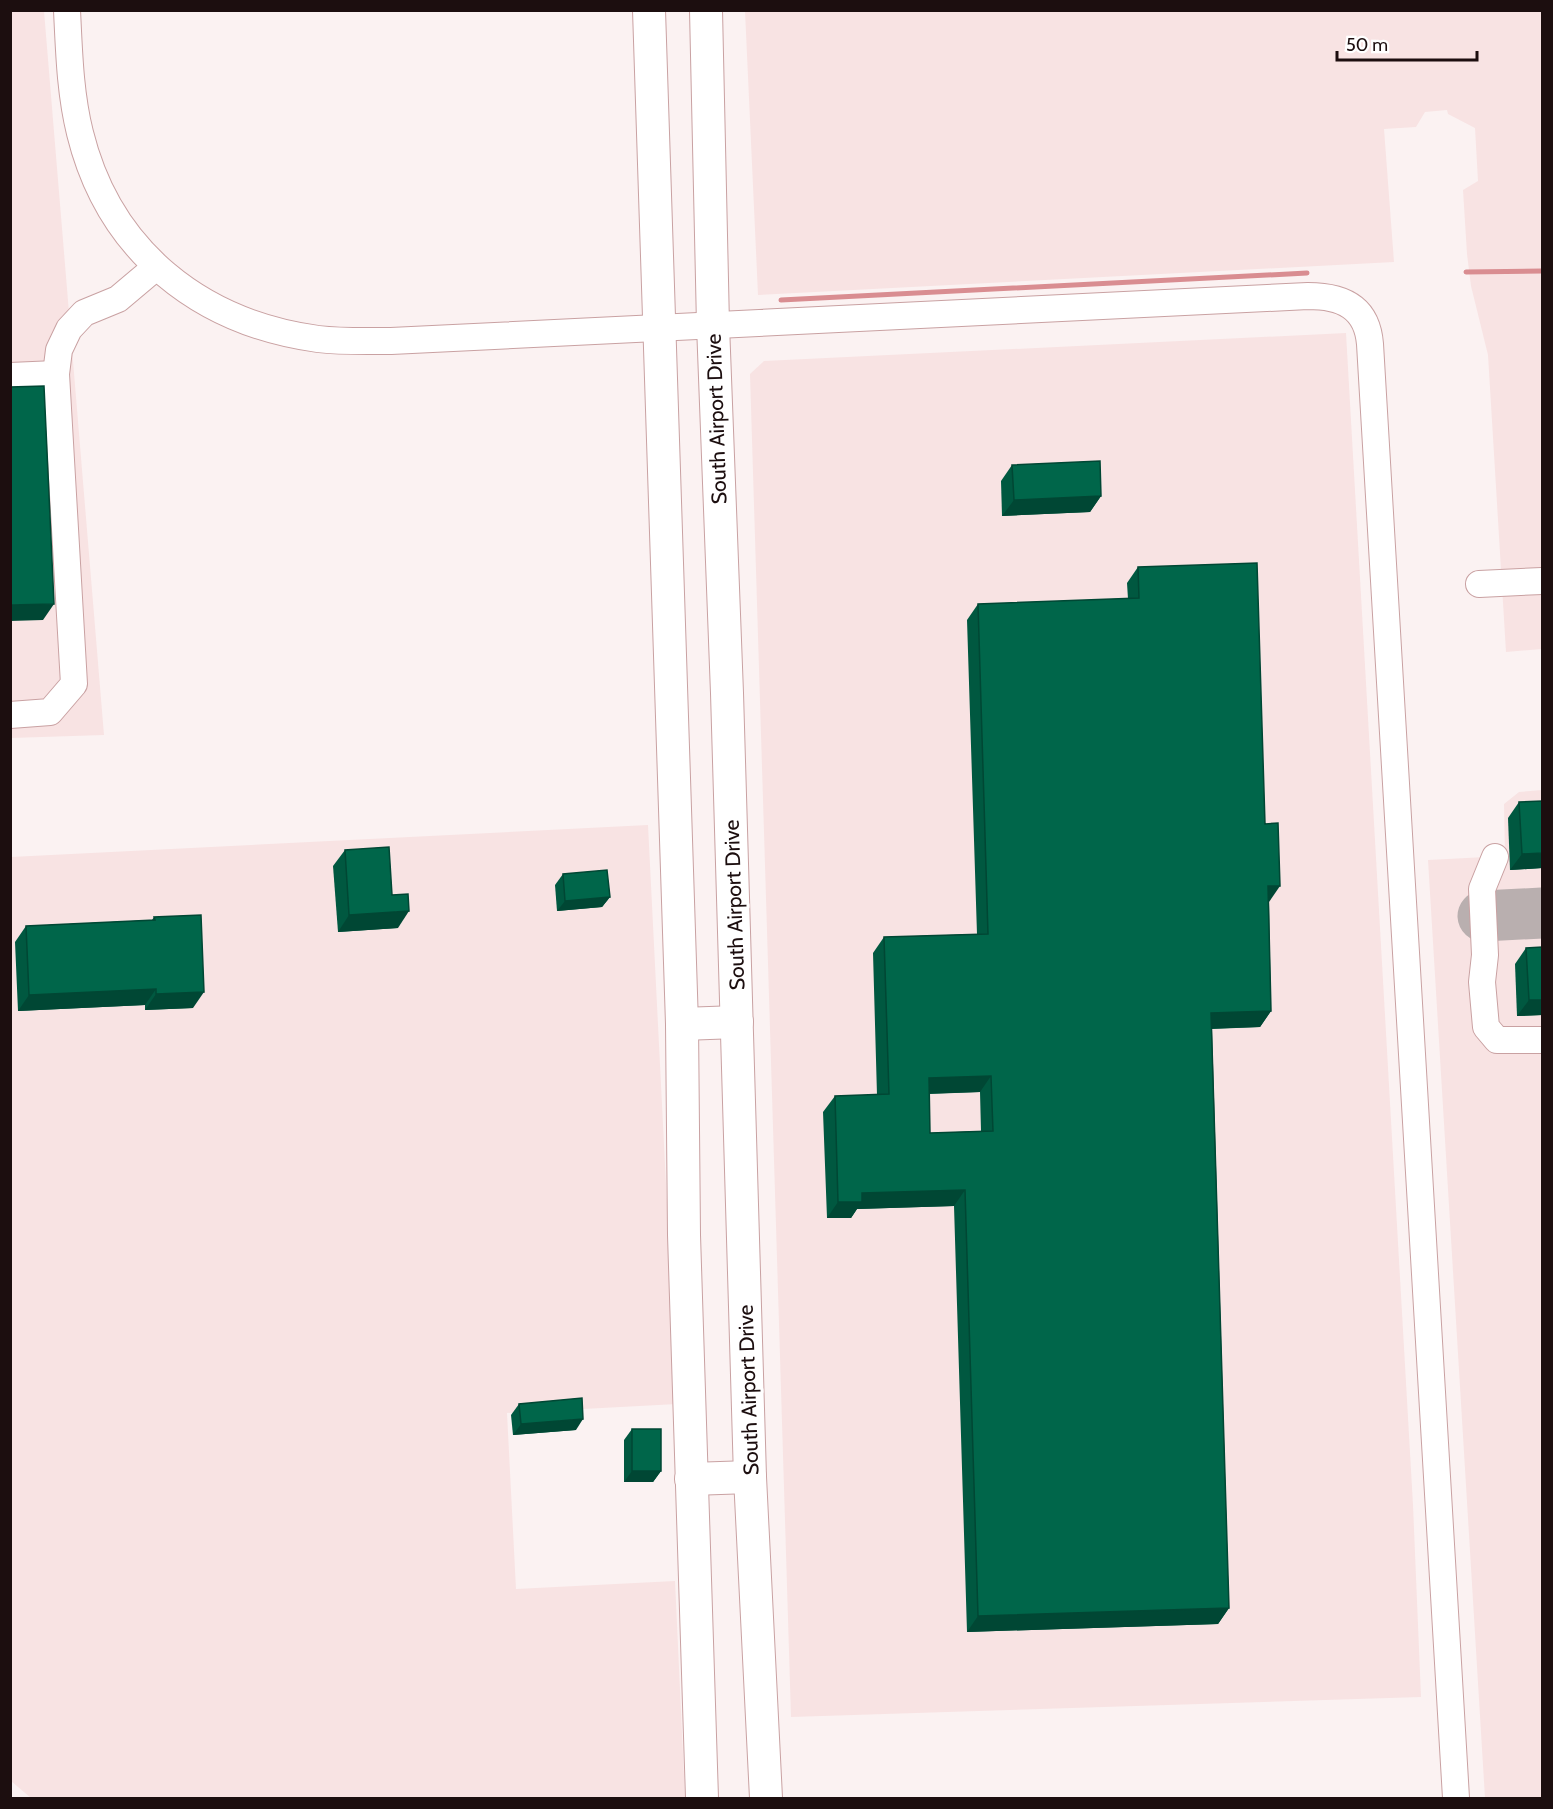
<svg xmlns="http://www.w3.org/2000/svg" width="1553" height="1809" font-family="Cabin,sans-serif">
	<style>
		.built { fill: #f8e3e3 }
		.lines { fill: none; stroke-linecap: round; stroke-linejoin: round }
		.stream { stroke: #d98d91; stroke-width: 5 }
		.taxiway { stroke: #b9afaf; stroke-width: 51 }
		.minor-casing { stroke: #c9a1a2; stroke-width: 28 }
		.major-casing { stroke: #c9a1a2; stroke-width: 34 }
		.minor { stroke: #fff; stroke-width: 26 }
		.major { stroke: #fff; stroke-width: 32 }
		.wall { fill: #005840; fill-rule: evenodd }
		.shaded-wall { fill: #004734 }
		.building { fill: #00664a; stroke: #004734; stroke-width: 1.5; fill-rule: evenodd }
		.labels { text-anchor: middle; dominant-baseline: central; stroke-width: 6; stroke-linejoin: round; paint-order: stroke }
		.street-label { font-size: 21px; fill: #1c0e0f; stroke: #fff }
	</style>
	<rect width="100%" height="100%" fill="#fbf2f2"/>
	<g class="built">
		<polygon points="10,11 44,11 104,735 11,738"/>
		<polygon points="745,11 1542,11 1542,649 1506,652 1488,355 1471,286 1467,254 1463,190 1478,181 1475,128 1448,114 1447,110 1425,112 1416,127 1384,129 1394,262 758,295"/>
		<polygon points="1346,333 1413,1505 1421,1697 791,1717 750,374 764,361"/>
		<polygon points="1542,790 1542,1798 1485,1798 1428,860 1505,856 1504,804 1519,792"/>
		<polygon points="648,825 677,1404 507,1413 516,1589 675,1581 685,1798 31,1798 11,1781 11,857"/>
	</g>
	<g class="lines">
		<g class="stream">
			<polyline points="1466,272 1542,271"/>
			<polyline points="781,300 1307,273"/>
		</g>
		<polyline class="taxiway" points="1483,916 1542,913"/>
		<g class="minor-casing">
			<g id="minor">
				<path d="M 67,10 C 69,51 70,93 80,133 C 109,251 200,323 318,339 C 343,342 367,341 391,341 L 1308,296 C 1342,296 1367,307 1370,344 L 1456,1798"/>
				<polyline points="56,374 59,350 69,329 84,313 118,299 156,267"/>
				<polyline points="10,376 56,374 74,684 50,712 10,715"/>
				<polyline points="1479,584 1542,581"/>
				<polyline points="1495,857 1482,889 1485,955 1482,982 1486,1027 1497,1040 1542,1040"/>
			</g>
		</g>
		<g class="major-casing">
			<g id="major">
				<polyline points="649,10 682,1024 684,1235 702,1798"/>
				<polyline points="706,10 713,325 727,693 750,1477 766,1798"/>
				<polyline points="682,1024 737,1022"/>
				<polyline points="691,1479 750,1477"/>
			</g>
		</g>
		<use href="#minor" class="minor"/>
		<use href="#major" class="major"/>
	</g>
	<g class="wall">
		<polygon points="1012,465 1101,496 1090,512 1002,516 1001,481"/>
		<path d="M 1138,567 L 1265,824 L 1269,902 L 1271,1011 L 1260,1027 L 1212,1029 L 1229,1608 L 1218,1624 L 967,1632 L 954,1206 L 857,1209 L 851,1218 L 827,1218 L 823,1112 L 835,1096 L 877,1095 L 873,953 L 884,937 L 977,934 L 967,620 L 978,604 L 1128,599 L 1127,583 ZM 980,1092 L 981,1131 L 930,1133 L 929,1094 Z"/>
		<polygon points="1519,802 1542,868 1510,870 1508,818"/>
		<polygon points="345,850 392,895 398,928 338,932 333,866"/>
		<polygon points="563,874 610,897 602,907 557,911 555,885"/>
		<polygon points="154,917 193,1008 145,1010 145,1005 18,1011 15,942 26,926 152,920"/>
		<polygon points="1526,948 1542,1015 1517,1016 1515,964"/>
		<polygon points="519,1404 576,1430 513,1435 511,1415"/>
		<polygon points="632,1429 661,1471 653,1482 624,1482 624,1440"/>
	</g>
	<g class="shaded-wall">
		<polygon points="1101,496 1090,512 1002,516 1014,500"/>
		<polygon points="54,604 43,620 10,621 10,605"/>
		<polygon points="1542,853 1542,868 1510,870 1522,854"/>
		<polygon points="1268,886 1280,886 1269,902 1257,902"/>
		<polygon points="610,897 602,907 557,911 565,901"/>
		<polygon points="409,911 398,928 338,932 349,915"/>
		<polygon points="156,989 145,1005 18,1011 29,995"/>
		<polygon points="204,992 193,1008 145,1010 156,994"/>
		<polygon points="1529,1000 1542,1000 1542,1015 1517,1016"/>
		<polygon points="1271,1011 1260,1027 1200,1029 1211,1013"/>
		<polygon points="991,1076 980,1092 917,1094 929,1078"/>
		<polygon points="965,1190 954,1206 857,1209 851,1218 827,1218 838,1202 862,1193"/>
		<polygon points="583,1419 576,1430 513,1435 521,1424"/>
		<polygon points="632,1471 661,1471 653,1482 624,1482"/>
		<polygon points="1229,1608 1218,1624 967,1632 978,1616"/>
	</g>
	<g class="building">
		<polygon points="44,386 54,604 10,605 10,387"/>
		<polygon points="1100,461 1101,496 1014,500 1012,465"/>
		<path d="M 1257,563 L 1265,824 L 1278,823 L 1280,886 L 1268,886 L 1271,1011 L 1211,1013 L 1229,1608 L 978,1616 L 965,1190 L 862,1193 L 862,1202 L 838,1202 L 835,1096 L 889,1094 L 884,937 L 988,934 L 978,604 L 1139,598 L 1138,567 ZM 991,1076 L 993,1131 L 930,1133 L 929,1078 Z"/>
		<polygon points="1542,801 1542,853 1522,854 1519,802"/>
		<polygon points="389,847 392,895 408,894 409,911 349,915 345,850"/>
		<polygon points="607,870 610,897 565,901 563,874"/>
		<polygon points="201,915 204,992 156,994 156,989 29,995 26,926 155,920 154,917"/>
		<polygon points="1542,947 1542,1000 1529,1000 1526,948"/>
		<polygon points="582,1398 583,1419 521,1424 519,1404"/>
		<rect x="632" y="1429" width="29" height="42"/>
	</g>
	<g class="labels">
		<g class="street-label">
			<text transform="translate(716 419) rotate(-92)">South Airport Drive</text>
			<text transform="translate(734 905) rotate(-92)">South Airport Drive</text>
			<text transform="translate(748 1390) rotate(-92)">South Airport Drive</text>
		</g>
	</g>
	<rect width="1553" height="1809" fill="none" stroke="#1c0e0f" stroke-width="24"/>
	<path d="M1337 51v9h140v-9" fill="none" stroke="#1c0e0f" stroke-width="3"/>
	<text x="1346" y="51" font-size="18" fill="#1c0e0f" stroke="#ffffff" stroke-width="4.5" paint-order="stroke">50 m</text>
</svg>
